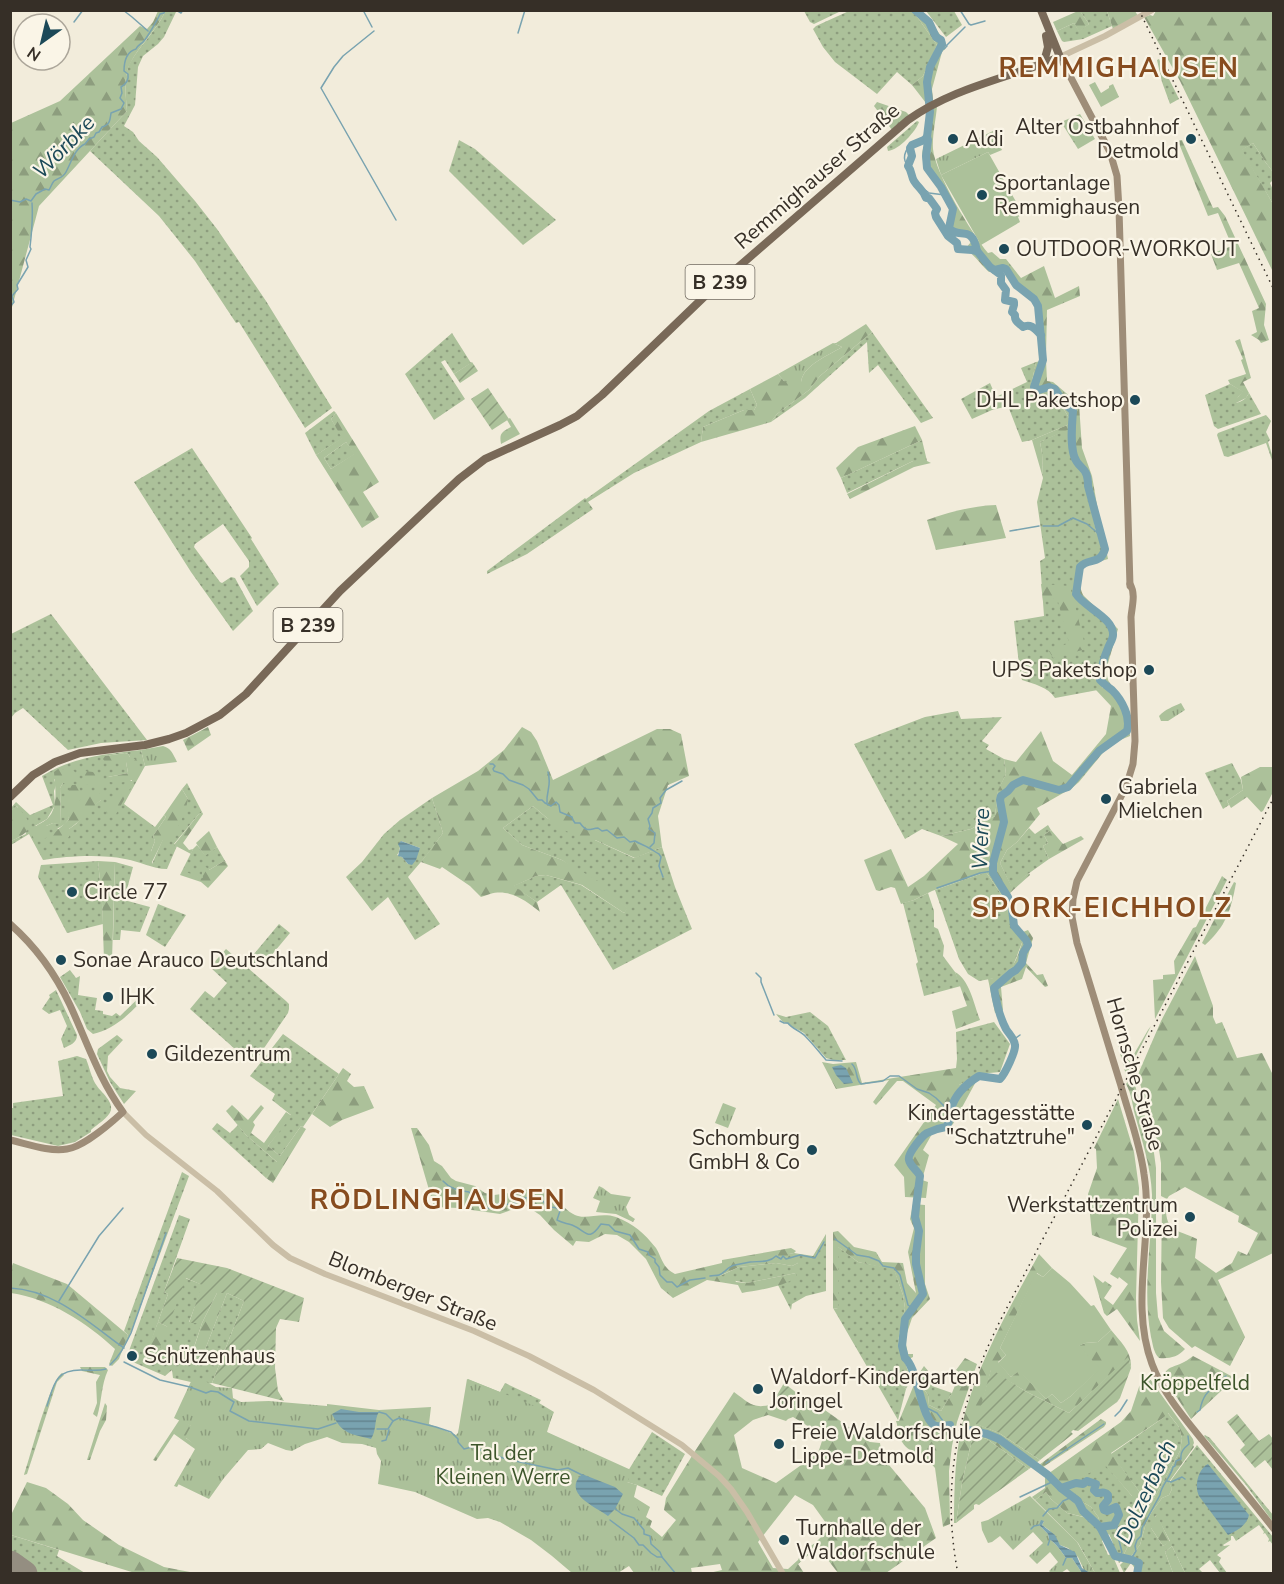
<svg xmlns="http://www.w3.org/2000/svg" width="1284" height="1584" font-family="'Nunito Sans',sans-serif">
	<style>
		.grass { fill: url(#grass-dots); fill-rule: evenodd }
		.forest { fill: url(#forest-firs); fill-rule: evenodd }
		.park { fill: url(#park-tufts) }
		.garden { fill: url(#garden-furrows) }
		.pitch { fill: #acc19a }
		.water { fill: url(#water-rules) }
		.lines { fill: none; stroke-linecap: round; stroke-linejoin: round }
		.stream { stroke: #79a3b0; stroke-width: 1.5 }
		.river { stroke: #79a3b0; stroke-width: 8 }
		.runway { stroke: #948e81; stroke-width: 27 }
		.tertiary { stroke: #cabea6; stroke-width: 6 }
		.secondary { stroke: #9e8d78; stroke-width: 7 }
		.primary { stroke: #796958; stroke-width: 8 }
		.rail { stroke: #362f27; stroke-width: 1.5; stroke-dasharray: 1.5 4.5; stroke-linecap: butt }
		.poi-dot { fill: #1c4958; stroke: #faf5e7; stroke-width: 2 }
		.labels { text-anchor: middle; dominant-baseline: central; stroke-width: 4.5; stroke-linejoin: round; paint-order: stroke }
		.shield { fill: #faf5e7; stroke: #716a61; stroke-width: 1.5 }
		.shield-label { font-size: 20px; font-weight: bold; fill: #362f27 }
		.poi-label { font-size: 21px; fill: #362f27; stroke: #faf5e7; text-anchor: start }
		.street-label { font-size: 21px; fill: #362f27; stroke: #faf5e7 }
		.park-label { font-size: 21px; fill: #3d552b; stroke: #faf5e7 }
		.water-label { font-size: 22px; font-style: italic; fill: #1c4958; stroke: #faf5e7 }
		.district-label { font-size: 27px; font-weight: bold; letter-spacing: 1.5px; fill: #874c1f; stroke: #faf5e7 }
	</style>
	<defs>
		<pattern id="grass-dots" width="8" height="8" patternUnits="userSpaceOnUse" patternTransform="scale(1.5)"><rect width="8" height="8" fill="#acc19a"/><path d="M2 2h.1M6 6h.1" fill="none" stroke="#8d9d7e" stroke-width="1.8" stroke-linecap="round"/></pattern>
		<pattern id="forest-firs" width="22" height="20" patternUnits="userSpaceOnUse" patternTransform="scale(1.5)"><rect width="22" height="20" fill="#acc19a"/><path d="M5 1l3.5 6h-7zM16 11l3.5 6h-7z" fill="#8d9d7e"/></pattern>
		<pattern id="park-tufts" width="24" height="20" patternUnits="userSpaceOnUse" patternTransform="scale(1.5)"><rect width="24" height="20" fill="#acc19a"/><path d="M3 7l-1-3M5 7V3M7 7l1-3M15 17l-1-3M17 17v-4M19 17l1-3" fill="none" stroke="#8d9d7e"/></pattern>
		<pattern id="garden-furrows" width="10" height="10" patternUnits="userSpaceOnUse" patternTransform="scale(1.5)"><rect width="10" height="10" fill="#acc19a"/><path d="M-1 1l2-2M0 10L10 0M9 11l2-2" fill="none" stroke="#8d9d7e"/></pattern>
		<pattern id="water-rules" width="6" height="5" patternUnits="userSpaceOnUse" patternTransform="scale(1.5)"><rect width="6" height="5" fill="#79a3b0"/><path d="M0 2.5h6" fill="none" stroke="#64858f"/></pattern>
	</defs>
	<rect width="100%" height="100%" fill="#f2ecdb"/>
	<g class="grass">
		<polygon points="804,11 841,11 814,24 810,22"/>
		<polygon points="849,11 913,11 937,45 923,76 912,85 897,72 877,94 835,62 823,47 813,29 816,26"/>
		<polygon points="926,11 954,11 962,25 946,37"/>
		<polygon points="1080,11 1107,11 1112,26 1083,39 1064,42 1062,41 1057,31 1074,23 1079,31 1089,24"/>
		<path d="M 165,12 L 176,12 L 164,37 L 158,44 L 143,56 L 138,67 L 135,105 L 124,126 L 133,132 L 139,141 L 157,157 L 195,201 L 217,229 L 266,301 L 332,408 L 305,428 L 239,322 L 236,323 L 195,261 L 159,216 L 90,151 L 127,111 C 126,98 123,75 130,63 C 140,45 156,31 165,12 Z"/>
		<polygon points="1159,59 1179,99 1170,104 1162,82 1157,60"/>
		<path d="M 917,121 L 919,122 C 916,131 899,150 888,151 L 887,147 Z"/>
		<polygon points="459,140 475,149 556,220 523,245 449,171"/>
		<polygon points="1253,143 1266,163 1273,172 1273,180 1270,183 1273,190 1273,204 1241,150"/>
		<polygon points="872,332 933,418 921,423 878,365 869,373 867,342 805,398 771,422 777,414 809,390 820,376"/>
		<polygon points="452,333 471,363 454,374 445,360 441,362 465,399 434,420 405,374"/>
		<polygon points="1036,362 1031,386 1053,391 1072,423 1032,440 1022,442 1008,406 992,410 972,419 961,399 990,383 996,397 1027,382 1021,368"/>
		<path d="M 1230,384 L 1244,392 L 1238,397 L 1236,403 C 1243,401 1246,399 1249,393 L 1261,414 L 1218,429 L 1214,426 L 1205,395 Z"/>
		<polygon points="750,389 757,405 754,410 744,410 703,427 701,442 634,473 588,502 593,509 527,554 487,574 487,571 585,498 586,499 709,411"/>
		<polygon points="334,411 336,413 331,419 343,438 316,455 305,433"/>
		<polygon points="1266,415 1271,421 1266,432 1270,440 1268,442 1273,458 1273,463 1266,443 1228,457 1224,456 1217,435 1218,433"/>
		<path d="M 1072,427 L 1077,456 L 1088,476 L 1096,534 L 1103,534 L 1106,549 L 1095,558 L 1086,559 L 1075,584 L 1092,609 L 1103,619 L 1110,630 L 1109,642 L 1099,676 L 1103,689 L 1055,698 C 1048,687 1034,684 1022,680 L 1020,673 L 1014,621 L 1044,616 L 1040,561 L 1045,558 L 1037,502 L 1043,478 L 1042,453 L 1040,442 Z"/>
		<polygon points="922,440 927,461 913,461 847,493 841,478"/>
		<polygon points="346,442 355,454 331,469 324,458"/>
		<polygon points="192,448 252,538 251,539 279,584 257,606 240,576 249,567 249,561 223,524 195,544 194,547 220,582 222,583 231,577 235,578 253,611 233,631 191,572 134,482"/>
		<polygon points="51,614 147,740 101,743 68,750 23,708 15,713 11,718 11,634"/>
		<polygon points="958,711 961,719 1002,717 982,741 989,745 986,749 1004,759 1006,774 998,791 995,816 971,829 941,836 922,829 905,839 854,744 925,717"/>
		<path d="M 141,750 L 145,766 L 124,804 L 155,827 L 164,815 L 166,817 L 153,836 L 155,841 L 151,851 L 152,864 L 163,839 L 188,799 L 182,789 L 187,783 L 202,812 L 198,815 L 174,844 L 177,846 L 167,869 C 152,869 139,861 125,859 C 100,854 68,856 43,860 L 29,834 L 11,845 L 11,841 L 26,834 L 17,806 L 11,811 L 11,808 L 16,802 L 30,815 L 53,805 L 42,776 C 72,757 107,754 141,750 ZM 125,753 L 128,754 L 130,757 L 132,781 L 108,777 L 128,773 L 126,762 L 105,756 ZM 54,779 L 63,783 L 60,788 L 61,824 L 53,823 L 46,826 L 35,826 L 47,819 L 55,805 L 54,791 L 56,785 ZM 101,800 L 89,809 L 76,824 L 69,829 L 57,829 L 65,824 L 69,819 L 68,814 L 76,806 Z"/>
		<polygon points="1232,763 1241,780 1243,790 1227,801 1229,805 1223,809 1205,773"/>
		<path d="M 432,798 L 443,833 L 426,856 L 408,877 L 440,924 L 415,940 L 388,897 L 372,911 L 346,877 L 362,862 L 384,834 L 400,820 ZM 401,841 L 420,848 L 408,864 L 402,857 L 397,855 L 399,852 Z"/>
		<polygon points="533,806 547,818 634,858 662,847 675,887 692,929 613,970 561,885 537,902 513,886 536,876 546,875 581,885 624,913 627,908 562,860 522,845 503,828"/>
		<polygon points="1048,825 1051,830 1044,835 1048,843 1043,846 1049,859 1011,886 1000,863 1007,850 1017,842 1029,828 1035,834"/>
		<polygon points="197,845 205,855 217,847 228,866 224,861 209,870 202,871 204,879 183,872 180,875 193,849"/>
		<polygon points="98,861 102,902 103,924 67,933 38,877 41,865"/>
		<polygon points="115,862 133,867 124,900 150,907 140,932 121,930 120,940 113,940"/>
		<polygon points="986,872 1007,903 1009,923 1023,940 1013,966 1001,977 979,981 968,974 959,959 935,890"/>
		<polygon points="928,893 934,911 934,927 938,929 944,946 943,956 955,972 961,986 924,996 916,964 918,962 903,903 914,900"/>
		<polygon points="158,904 186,915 165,947 146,935"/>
		<polygon points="279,924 290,933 260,969 249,960"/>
		<polygon points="226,949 286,1001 289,1004 289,1009 288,1013 258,1057 253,1060 245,1058 190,1009 205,991 214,998 227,983 210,967"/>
		<path d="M 70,970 L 76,978 L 80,976 L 78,995 L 97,998 L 95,1010 L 103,1011 L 103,1014 L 112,1016 L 116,1013 L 120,1016 L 151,986 L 152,989 C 136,1008 117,1029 93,1034 L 87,1029 L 80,1012 L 60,977 Z"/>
		<path d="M 56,990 L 77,1035 C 77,1043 70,1045 64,1048 L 61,1039 L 67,1026 L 60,1010 L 49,1014 L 42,1009 L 50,997 L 49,995 Z"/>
		<polygon points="810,1012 828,1026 846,1060 833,1060 826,1058 804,1033 782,1021 776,1014 786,1017"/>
		<polygon points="994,1022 1010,1044 1000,1072 979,1074 959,1085 959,1059 957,1059 956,1032"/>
		<polygon points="283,1034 339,1074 303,1127 301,1126 280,1156 268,1146 291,1115 272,1100 275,1094 250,1076"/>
		<polygon points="117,1035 123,1040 108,1056 107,1071 110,1077 120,1088 136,1091 124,1104 110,1082 97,1054 98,1049"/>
		<path d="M 77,1056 L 86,1059 C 90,1068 91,1078 97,1086 C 101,1092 113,1101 111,1110 C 109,1118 96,1125 91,1130 L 91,1132 L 75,1142 L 58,1146 L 11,1135 L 10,1108 L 13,1108 L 13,1103 L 63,1096 L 58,1061 Z"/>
		<polygon points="217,1123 230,1133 238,1125 246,1135 278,1163 266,1178 212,1129"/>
		<polygon points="182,1172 189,1176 131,1332 124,1348 117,1358 128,1335 124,1331"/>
		<polygon points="179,1215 190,1219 164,1292 168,1294 147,1353 156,1357 185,1278 203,1285 189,1322 202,1323 191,1356 201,1360 227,1293 244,1301 212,1383 204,1385 173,1378 172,1370 165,1376 126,1359"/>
		<polygon points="826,1234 826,1291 806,1296 792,1304 791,1310 778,1285 782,1284 796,1273 747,1283 714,1277 722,1275 739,1267 776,1263 792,1266 798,1263 788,1258 788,1254 794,1253 813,1256"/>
		<polygon points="837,1246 858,1262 894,1269 903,1295 905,1308 898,1341 908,1371 901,1385 906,1389 898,1420 833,1308 838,1309"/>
		<polygon points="924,1366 935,1379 932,1386 952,1393 941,1411 929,1405 928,1395 923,1388 918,1375"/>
		<path d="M 62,1373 L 64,1375 L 57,1382 L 27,1474 L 24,1475 C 31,1455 49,1383 62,1373 Z"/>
		<polygon points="468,1379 500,1392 505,1383 541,1400 539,1403 554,1412 546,1432 628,1471 652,1432 685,1454 662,1496 637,1485 583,1469 463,1420"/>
		<path d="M 1167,1412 L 1179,1427 L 1182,1438 L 1180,1451 L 1147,1511 L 1137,1522 L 1128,1546 L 1122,1558 L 1123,1559 L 1119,1563 C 1115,1553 1114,1544 1109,1534 L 1108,1535 L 1097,1520 L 1099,1518 L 1091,1507 L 1081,1501 L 1065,1485 L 1105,1464 L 1132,1496 L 1144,1498 L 1111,1454 L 1163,1418 Z"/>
		<polygon points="1205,1435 1210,1438 1273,1515 1273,1522 1246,1485 1204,1436"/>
		<path d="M 1197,1445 L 1273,1537 L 1273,1545 L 1270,1541 L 1268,1542 L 1269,1539 L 1265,1533 L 1263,1534 L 1264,1532 L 1259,1525 L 1236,1541 L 1233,1536 L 1231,1536 L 1231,1540 L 1223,1545 L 1224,1546 L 1230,1545 L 1217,1555 L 1221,1558 L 1219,1562 L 1227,1573 L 1220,1573 L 1210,1560 L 1199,1569 L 1203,1573 L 1185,1573 L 1172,1546 L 1165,1552 L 1173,1573 L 1134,1573 L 1136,1570 L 1131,1563 L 1124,1573 L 1120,1565 L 1124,1561 L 1128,1560 L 1140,1545 L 1146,1523 L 1151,1513 L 1162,1498 L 1169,1495 L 1172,1489 L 1169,1483 ZM 1156,1515 L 1170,1541 L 1163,1546 L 1151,1528 Z"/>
		<polygon points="1046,1492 1051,1499 1067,1513 1091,1519 1105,1538 1102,1541 1108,1555 1112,1554 1120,1573 1095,1573 1078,1543 1035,1500"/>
		<polygon points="11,1535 59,1550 57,1556 85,1573 11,1573"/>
	</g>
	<g class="forest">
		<path d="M 158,11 L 185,11 L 165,12 C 156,31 139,45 130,64 C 123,76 126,98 127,111 L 39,206 L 11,311 L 11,123 L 60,101 L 140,26 L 147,29 L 153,22 Z"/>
		<polygon points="913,11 922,11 945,41 946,48 942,52 932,89 933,100 926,103 912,85 923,76 937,45"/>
		<polygon points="1078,11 1080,11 1089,24 1079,32 1074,23 1057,31 1053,22"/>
		<polygon points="1107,11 1116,11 1117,12 1121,11 1135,11 1138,16 1113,29"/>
		<polygon points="1156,11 1273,11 1273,172 1266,163 1253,143 1242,150 1273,204 1273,272 1180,81 1144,17 1150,15 1153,16"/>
		<polygon points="877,102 906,112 909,115 892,130 874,106"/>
		<path d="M 937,106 C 936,119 932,136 933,149 C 935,173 972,234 988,253 L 992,252 L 1000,259 L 1006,259 L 1021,278 L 1044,266 L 1055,298 L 1079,286 L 1080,296 L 1047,310 L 1046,355 L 1039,356 L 1036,305 L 1028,295 L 1014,283 L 1005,268 L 989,272 C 980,264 975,255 965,249 L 971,242 L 969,237 L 951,235 L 946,226 L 950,208 L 923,161 C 921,151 923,146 930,138 L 930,111 Z"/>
		<polygon points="1182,140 1213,208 1218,207 1225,216 1266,304 1264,325 1269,340 1261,343 1259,340 1251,335 1257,332 1252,311 1259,308 1239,263 1217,270 1211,254 1232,246 1218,213 1208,216 1178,141"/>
		<path d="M 866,324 L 872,332 L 820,376 L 809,390 L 777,414 L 771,422 L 701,442 L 703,427 L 744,410 L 754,410 L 757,405 L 750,389 L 778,374 L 784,381 L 801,382 C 804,364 828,356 842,347 L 833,343 L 836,343 Z"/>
		<polygon points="1240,339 1251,378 1243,382 1249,393 1246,398 1236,403 1235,400 1243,392 1230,384 1228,380 1246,374 1241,360 1243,359 1235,341"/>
		<polygon points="1046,360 1047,381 1053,382 1079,404 1082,448 1092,476 1102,534 1096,534 1088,476 1077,456 1072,442 1072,428 1040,442 1042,453 1043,478 1032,440 1072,423 1053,391 1040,394 1031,386 1036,362"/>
		<path d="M 336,413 L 379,482 L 363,492 L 379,517 L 362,528 L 316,455 L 342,438 L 331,419 ZM 346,442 L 354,454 L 331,469 L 324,458 Z"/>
		<path d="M 510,418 L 520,434 L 501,444 C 499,433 502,432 511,427 L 507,420 Z"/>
		<polygon points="915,426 922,440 841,478 836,468 858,447"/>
		<polygon points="913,461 927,461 931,463 914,467 850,499 847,494"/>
		<path d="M 996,505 L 1006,538 L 936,550 L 927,520 C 950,512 971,506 996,505 Z"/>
		<path d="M 1106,549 L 1108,559 L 1085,566 C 1079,577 1078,584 1083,595 L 1118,629 L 1106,670 L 1108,680 L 1129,713 L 1130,736 L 1115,742 L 1106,749 L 1079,782 L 1072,788 L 1037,808 L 1040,814 L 1017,842 L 1007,850 L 1000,863 L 1011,885 L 1029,873 L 1030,875 L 1010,893 L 1016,923 L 1023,932 L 1028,930 L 1033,938 L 1026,963 L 1037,975 L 1043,974 L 1048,986 L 1045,987 L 1026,967 L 1022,979 L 1001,987 L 1003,1010 L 995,1013 L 988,979 C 1013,975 1016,961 1023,940 L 1008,923 L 1007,903 L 986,872 L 932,891 L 914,900 L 901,904 L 895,888 L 891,887 L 879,891 L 876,890 L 864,860 L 891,849 L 908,887 L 924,876 L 958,844 L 941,836 L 971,829 L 995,816 L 998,790 L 1006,774 L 1004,759 L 1016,762 L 1041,731 L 1053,761 L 1072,775 L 1106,734 L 1111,706 L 1096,690 L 1103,688 C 1102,683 1099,678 1100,674 C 1102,659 1114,643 1109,628 C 1103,609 1071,603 1076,579 C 1077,572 1078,567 1081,561 L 1095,558 Z"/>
		<polygon points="1041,584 1070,586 1086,649 1053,658 1049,651 1069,643 1057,598 1043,601"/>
		<polygon points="208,727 211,735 188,751 183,740"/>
		<path d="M 522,727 L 531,732 L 537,741 L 553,780 L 657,729 L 670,729 L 681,734 L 689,776 L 668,785 L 658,816 L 662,847 L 635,858 L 595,840 L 588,841 L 564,830 L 547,818 L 533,806 L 503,828 L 522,845 L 562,860 L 600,882 L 604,890 L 628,908 L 624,913 L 582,885 L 546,875 L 536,876 L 514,886 L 537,902 L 540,912 C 527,901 509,888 490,894 C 487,895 484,896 481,897 L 470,886 L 442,867 L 440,869 L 421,862 L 443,833 L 432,798 L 478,771 L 504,750 Z"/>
		<path d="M 125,753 L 128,754 L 130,757 L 137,760 C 138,764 139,767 139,771 C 138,784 117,783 108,782 L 106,779 L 108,777 L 128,773 L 126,762 L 105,762 L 103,759 L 105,756 Z"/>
		<polygon points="1260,767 1273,767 1273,792 1263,811 1261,812 1247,797 1231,808 1227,801 1243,790 1241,777"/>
		<path d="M 58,769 L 74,771 L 79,778 L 69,783 L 63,783 L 60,788 L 61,824 L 57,824 L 53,823 L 46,826 L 48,837 L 41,840 L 34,839 L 31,833 C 37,822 41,825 48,818 C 59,807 55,786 54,772 Z"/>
		<polygon points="84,771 93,772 103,778 101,787 97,788 93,784 85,785 83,783 85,780 81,772"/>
		<polygon points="127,784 131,784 131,787 115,816 111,816 105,811 106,806 117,795 122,794 123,788"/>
		<path d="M 72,785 L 77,785 C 83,791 79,795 78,802 L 86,793 L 94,791 L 101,794 L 101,800 C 90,809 81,821 69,829 L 69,837 L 59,844 L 54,843 L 52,839 C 55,829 63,827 69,819 L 65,809 L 68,792 Z"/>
		<path d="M 182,789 L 188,799 C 185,815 178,829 168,842 L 163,840 L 151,864 L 150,864 L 147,862 L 155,841 L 153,836 L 166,817 L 164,815 Z"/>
		<path d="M 16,806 C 34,823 34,831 11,841 L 11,811 Z"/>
		<polygon points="202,812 203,814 183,843 189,850 193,849 191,854 174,845 198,815"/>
		<polygon points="1051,830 1063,844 1081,836 1084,839 1049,859 1043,846 1048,843 1044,835"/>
		<polygon points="209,831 217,847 205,856 196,843"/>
		<polygon points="98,861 115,862 112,960 104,960 102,902"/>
		<polygon points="224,861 228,866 208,888 201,882 180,875 183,871 203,878 201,867 206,867 209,870"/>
		<polygon points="1222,876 1227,880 1155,1019 1153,980 1163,979 1163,975 1175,974 1174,961 1193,928 1196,927"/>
		<path d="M 1234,882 L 1236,883 C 1231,910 1226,926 1205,945 L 1202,943 Z"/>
		<path d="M 1195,956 L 1213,1006 L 1213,1017 L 1216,1024 L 1222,1022 L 1237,1058 L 1262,1053 L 1273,1075 L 1273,1253 L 1218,1280 L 1245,1337 L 1230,1366 L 1195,1346 L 1192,1348 L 1169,1328 L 1163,1318 L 1161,1282 L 1162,1204 L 1166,1204 C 1165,1232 1175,1229 1197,1239 L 1195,1258 L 1216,1273 L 1232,1263 L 1238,1251 L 1247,1255 L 1258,1233 L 1238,1222 L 1239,1216 L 1185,1187 L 1169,1196 L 1167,1199 L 1161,1196 L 1161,1163 L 1158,1143 L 1138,1077 L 1139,1072 L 1161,1021 Z"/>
		<path d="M 955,972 C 970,980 974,1005 980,1020 L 956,1029 L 952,1011 L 967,1006 Z"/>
		<polygon points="1151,1026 1126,1075 1118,1046 1122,1044 1128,1060 1130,1061 1148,1030"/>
		<polygon points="959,1058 959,1085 969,1079 979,1076 953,1124 947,1130 932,1134 923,1150 929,1155 922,1180 928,1182 926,1198 905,1197 904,1177 894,1165 936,1105 903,1081 897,1081 876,1105 873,1102 889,1080 836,1089 822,1062 833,1064 856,1062 862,1083 956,1068 957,1059"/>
		<polygon points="343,1068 351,1074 347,1081 354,1087 364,1086 374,1108 342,1120 330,1127 312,1114"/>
		<path d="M 1133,1074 L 1136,1089 L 1152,1138 L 1156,1168 L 1156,1293 L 1158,1317 L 1164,1331 L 1185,1349 C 1178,1357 1169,1359 1159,1358 C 1153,1352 1153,1344 1151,1337 C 1142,1289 1152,1243 1152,1195 C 1151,1167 1142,1141 1135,1115 C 1132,1104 1132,1095 1126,1084 Z"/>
		<polygon points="1118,1099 1134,1152 1139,1188 1136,1298 1137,1320 1140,1341 1117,1309 1107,1316 1104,1313 1093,1275 1103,1283 1105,1281 1112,1286 1104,1298 1113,1305 1128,1284 1119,1277 1118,1279 1110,1274 1127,1248 1092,1235 1088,1194 1097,1168 1096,1149 1094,1148"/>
		<polygon points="232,1105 248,1120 261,1105 264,1108 253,1122 255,1125 251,1133 264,1143 286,1112 292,1116 268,1146 280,1156 301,1126 306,1129 273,1183 266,1178 277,1162 246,1135 226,1111"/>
		<path d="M 411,1128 L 417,1128 L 429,1145 L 434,1161 L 442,1166 L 451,1178 L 456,1181 L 475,1186 L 485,1193 L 494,1195 L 510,1193 L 539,1187 C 557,1192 560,1208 575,1215 C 585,1220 601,1212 616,1217 C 634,1224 644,1233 656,1248 C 660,1254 662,1263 667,1268 C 669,1271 672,1272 675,1274 L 722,1263 L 722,1260 L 791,1248 L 796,1251 L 794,1253 L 789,1254 L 788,1258 L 797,1260 L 798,1263 L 792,1266 L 776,1263 L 739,1267 L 717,1277 L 734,1278 L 736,1282 L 747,1283 L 796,1273 L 796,1277 C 785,1287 757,1290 742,1293 L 738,1285 L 707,1280 L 673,1298 L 661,1288 L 646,1259 L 629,1242 L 617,1235 L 605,1234 L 589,1242 L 576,1241 L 573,1246 L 554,1230 L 540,1215 L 525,1205 L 500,1214 L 458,1208 L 434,1207 Z"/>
		<polygon points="913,1204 925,1205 925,1284 930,1299 912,1318 905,1339 908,1354 913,1354 913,1357 911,1358 910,1366 912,1377 906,1389 901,1385 908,1370 898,1341 905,1308 903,1295 894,1270 858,1262 838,1247 838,1309 833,1308 833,1232 838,1231 854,1247 876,1252 882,1262 903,1263 907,1283 916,1293 908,1252 914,1228 910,1219"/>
		<path d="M 1039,1254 L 1052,1268 L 1043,1277 L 1037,1273 L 1000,1348 L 1006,1355 L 998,1362 L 1011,1377 L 1019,1370 L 1046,1399 L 1052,1394 L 1061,1403 L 1071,1396 L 1099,1369 L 1078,1346 L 1085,1343 L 1098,1342 L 1111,1330 C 1121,1342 1132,1352 1131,1368 L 1128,1358 L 1069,1413 L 1025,1391 L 991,1370 L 977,1424 L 999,1433 L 1040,1460 L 1029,1469 L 987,1439 L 973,1435 L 962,1483 L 956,1523 L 954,1523 C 954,1486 955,1449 965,1413 C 981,1357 1011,1305 1039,1254 Z"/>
		<path d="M 13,1263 L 67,1284 L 128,1335 L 119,1359 L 112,1366 L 109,1364 L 115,1349 C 86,1322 50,1299 11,1293 L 11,1269 Z"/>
		<polygon points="217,1293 227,1293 201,1360 191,1357 202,1323"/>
		<polygon points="158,1322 168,1327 156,1358 146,1353"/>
		<path d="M 1193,1356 L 1235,1378 L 1191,1419 L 1170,1387 L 1164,1374 C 1168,1367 1173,1367 1180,1364 C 1185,1362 1189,1359 1193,1356 Z"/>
		<path d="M 965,1358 L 977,1364 L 957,1422 L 952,1446 L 949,1471 L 950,1524 L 943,1527 L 935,1468 C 926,1456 907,1453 901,1440 C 899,1435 898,1427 896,1421 L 899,1421 L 918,1375 L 923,1388 L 928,1395 L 929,1405 L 941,1411 L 952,1393 L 960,1373 L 956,1370 Z"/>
		<path d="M 80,1367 L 105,1367 L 108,1370 C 101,1385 102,1401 97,1417 L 93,1414 L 97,1403 L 96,1382 L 100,1375 L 82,1371 Z"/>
		<polygon points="1150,1379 1193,1439 1194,1443 1193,1445 1194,1447 1169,1482 1172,1489 1169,1495 1162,1498 1151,1513 1146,1523 1140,1545 1128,1560 1124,1561 1122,1558 1128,1546 1137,1522 1147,1511 1180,1451 1182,1438 1179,1427 1168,1413 1163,1418 1111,1453 1144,1498 1147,1505 1143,1510 1139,1510 1133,1501 1132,1496 1105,1465 1066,1485 1076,1492 1076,1496 1081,1501 1091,1507 1099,1518 1097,1520 1067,1513 1051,1499 1046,1492 1035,1500 1032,1497 1045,1488 1045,1476 1121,1422 1131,1411 1139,1387 1143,1380"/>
		<path d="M 734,1392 C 748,1402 752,1409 770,1405 L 777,1395 L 804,1411 L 815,1403 L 870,1442 L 880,1443 L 882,1456 L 889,1465 L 925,1508 L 936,1538 L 886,1573 L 838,1573 L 818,1547 L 798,1564 L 804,1573 L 709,1573 L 722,1570 L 720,1564 L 691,1568 L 692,1573 L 635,1573 L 640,1555 L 583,1469 L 637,1485 L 634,1497 L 650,1507 L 646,1517 L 652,1521 L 650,1527 L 662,1537 L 676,1520 L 664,1510 L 666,1498 L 695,1451 ZM 768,1415 L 786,1421 L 788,1419 L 793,1417 C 804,1423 813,1430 824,1435 L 818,1453 L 776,1483 L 742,1468 L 734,1435 L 753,1420 ZM 795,1495 L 813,1505 L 826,1523 L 826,1532 L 815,1543 L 802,1552 L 798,1560 L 788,1569 L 773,1568 L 758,1542 Z"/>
		<polygon points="105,1403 107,1406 106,1420 100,1431 90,1460 87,1460"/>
		<polygon points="180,1419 193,1427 186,1438 200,1448 177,1487 174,1486 195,1449 174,1434 156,1461 153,1460"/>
		<polygon points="1101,1419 1106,1422 1106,1424 1104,1427 1037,1471 1035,1468"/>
		<polygon points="27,1482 46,1488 68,1504 83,1520 119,1545 164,1567 195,1573 135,1573 11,1535 11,1515"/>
		<polygon points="1157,1515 1170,1542 1163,1546 1151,1528 1151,1521"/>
		<polygon points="1172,1546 1185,1573 1173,1573 1165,1552"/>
	</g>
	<g class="park">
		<polygon points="1095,82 1101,93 1109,88 1109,86 1113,84 1119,97 1101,107 1089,85"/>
		<polygon points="1080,114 1095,139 1078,149 1061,122"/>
		<polygon points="993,131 1002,150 990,155 988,152 941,175 936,159"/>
		<path d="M 833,343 L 842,347 C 828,356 804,364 801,382 L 795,386 L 784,381 L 778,374 Z"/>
		<path d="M 1181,703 L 1185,710 L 1168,721 L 1161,721 L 1159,716 C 1166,709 1172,707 1181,703 Z"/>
		<path d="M 163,746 C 171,748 173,754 177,762 L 145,766 L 141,750 Z"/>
		<polygon points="723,1103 736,1108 728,1128 715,1123"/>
		<polygon points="599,1186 603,1188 611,1194 631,1197 626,1207 629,1215 635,1219 633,1222 616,1214 596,1212 600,1201 593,1198"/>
		<polygon points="194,1375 216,1387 232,1388 233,1398 241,1402 269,1401 327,1406 327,1404 379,1410 431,1407 429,1424 456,1435 458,1433 467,1379 553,1413 547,1432 631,1470 625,1490 636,1502 641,1519 663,1550 670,1564 680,1573 634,1573 629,1566 618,1573 572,1573 552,1556 531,1540 500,1522 488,1518 477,1519 415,1492 378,1484 381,1461 377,1454 376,1448 362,1444 342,1443 327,1437 305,1444 292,1451 286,1450 268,1443 261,1449 248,1450 224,1478 209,1499 178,1484 191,1461 197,1447 185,1437 191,1426 174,1418"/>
		<path d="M 1030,1496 L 1077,1542 L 1095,1573 L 1090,1573 L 1084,1570 L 1078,1557 L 1068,1548 L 1060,1545 L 1049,1530 L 1042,1525 L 1044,1521 L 1039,1525 L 1048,1534 L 1049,1539 C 1056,1543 1061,1551 1066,1558 L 1072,1558 L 1082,1573 L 1071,1573 L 1067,1569 L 1061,1573 L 1051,1573 L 1049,1571 L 1058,1562 L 1050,1552 L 1037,1564 L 1029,1556 L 1043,1543 L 1033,1532 L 1013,1550 L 1000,1536 L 992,1542 L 988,1543 L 982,1530 L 981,1522 L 988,1520 Z"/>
	</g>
	<g class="garden">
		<polygon points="472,362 478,371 460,383 454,374"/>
		<polygon points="488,388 509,419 492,430 471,399"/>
		<polygon points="177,1258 227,1268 304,1298 299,1322 280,1319 276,1328 275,1368 278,1391 284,1401 212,1383 244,1301 227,1293 217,1293 202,1323 189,1323 202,1285 186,1278 168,1327 158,1322 168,1294 164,1292"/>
		<polygon points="1128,1357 1131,1368 1120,1398 1117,1402 1078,1431 1073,1430 1071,1432 1073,1434 1040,1460 999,1433 976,1424 991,1369 1025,1391 1069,1413"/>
		<polygon points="784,1383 812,1405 804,1411 777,1395"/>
		<polygon points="1237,1414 1259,1441 1269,1434 1273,1439 1273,1470 1265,1460 1255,1468 1240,1450 1245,1445 1227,1422"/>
		<polygon points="973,1435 987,1439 1029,1469 979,1505 976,1504 974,1505 974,1509 956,1523 962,1483"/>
	</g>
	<g class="pitch">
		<polygon points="988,152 1023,214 1018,217 1020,222 981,245 941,175"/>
		<polygon points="1052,1268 1070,1283 1091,1306 1094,1305 1111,1330 1098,1342 1085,1343 1079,1346 1100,1369 1071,1396 1061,1403 1052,1394 1046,1399 1019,1371 1011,1377 998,1363 1006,1355 1000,1348 1036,1273 1043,1277"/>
	</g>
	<g class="water">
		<polygon points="401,841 420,848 416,860 412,865 408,864 402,857 398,856 400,848 398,844"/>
		<polygon points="841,1065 846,1068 853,1083 844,1084 836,1075 832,1067"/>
		<path d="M 341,1409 L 359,1412 L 379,1412 C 374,1419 377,1430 371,1439 C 351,1434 342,1434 332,1414 Z"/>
		<path d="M 1208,1464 L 1249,1515 C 1247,1525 1237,1531 1228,1535 L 1199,1496 C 1194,1486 1198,1469 1208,1464 Z"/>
		<path d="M 582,1474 L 615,1487 L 623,1494 L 615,1509 L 608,1516 C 594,1506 562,1493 582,1474 Z"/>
		<path d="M 1041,1520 L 1044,1521 L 1042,1525 L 1055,1535 L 1060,1545 L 1075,1552 L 1082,1568 L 1090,1573 L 1082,1573 L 1072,1558 L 1066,1558 C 1061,1551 1056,1543 1049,1539 L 1048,1534 L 1039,1525 Z"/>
	</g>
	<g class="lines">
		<g class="stream">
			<polyline points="123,10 132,17 148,31"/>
			<polyline points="176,10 181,13 183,10"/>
			<polyline points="363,10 372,27"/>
			<polyline points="960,10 969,24 971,25 985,21"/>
			<polyline points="74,22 83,10"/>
			<polyline points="374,31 343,56 334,67 321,88 396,220"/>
			<polyline points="518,33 525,10"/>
			<polyline points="941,46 947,45 965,27"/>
			<polyline points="940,49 944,49 947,46"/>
			<path d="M 908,166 C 902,159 904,150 912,145"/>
			<polyline points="922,188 928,192 929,198"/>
			<polyline points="929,193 945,195"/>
			<path d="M 10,200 L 20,202 L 26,199 L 31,201 L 36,194 L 45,189 L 49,190 C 51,187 52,183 54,181 C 58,178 63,178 66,172 C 71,163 75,148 85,144 L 89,139 L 94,137 L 96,133 L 99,132 L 102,127 C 110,125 110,120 111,113 L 121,109 L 124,103 L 120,98 L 122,93 L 121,87 C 126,84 129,80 128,74 L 124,71 C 124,61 126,52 136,49 C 138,45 141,44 143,42 C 147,38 158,19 160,14 L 164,13 L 165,10"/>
			<polyline points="955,240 955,233"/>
			<path d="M 10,307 L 14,302 L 12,296 L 18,289 L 17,285 L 28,267 L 26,260 L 31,249 L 30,247 C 32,230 33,218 32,203"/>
			<polyline points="1043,526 1058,526 1073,518 1087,524 1100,535"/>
			<polyline points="1010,531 1039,526"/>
			<path d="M 490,764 L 493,764 L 495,766 L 493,769 L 494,771 L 503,774 L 509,780 L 523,785 L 529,789 L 538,800 L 542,800 L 545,803 L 551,806 L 556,802 L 559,805 L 560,812 L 572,817 L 573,820 L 575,823 L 580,823 C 587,833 589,829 598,828 L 602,831 L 607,830 L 617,838 L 624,837 L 630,842 L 635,841 C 640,844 644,845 649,848 C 653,850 655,852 659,854 L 661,857 L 659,866 L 663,877"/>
			<path d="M 547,803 C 546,791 552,786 548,772"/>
			<polyline points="650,847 654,843 655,833 649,829 650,826 648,819 652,813 653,808 661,803 660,798 666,790 682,781"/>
			<polyline points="937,888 980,873 993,871"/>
			<polyline points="756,973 761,978 761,982 774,1015"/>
			<path d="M 780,1021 L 784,1023 L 788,1023 C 792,1029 801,1031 806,1037 C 813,1044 819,1052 826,1060 L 842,1061"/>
			<polyline points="1013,1040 1020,1035"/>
			<path d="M 852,1064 C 858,1069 855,1079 861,1084 L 883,1081 L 890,1076 L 899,1076 L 917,1089 L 929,1093 L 936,1098 L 943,1105 L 950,1122"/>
			<path d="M 443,1181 C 450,1189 459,1191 469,1192 L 482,1208 L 489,1208 L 501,1203 L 511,1205 L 525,1198 L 533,1197 L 542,1200 L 548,1207 C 554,1208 555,1206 560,1211 L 557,1220 C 562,1223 566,1223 572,1225 C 587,1231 588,1243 601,1224 L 609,1225 L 615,1231 L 630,1235 L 639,1249 L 648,1252 L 649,1255 L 655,1259 L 655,1262 L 659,1267 L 660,1275 L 667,1282 L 672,1282 L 677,1287 L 690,1280 L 705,1278"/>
			<polyline points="835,1239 857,1255 869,1257 879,1261 883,1266 894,1268 900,1275 908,1305 912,1308"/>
			<path d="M 710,1276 C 713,1275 716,1276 719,1275 C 725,1273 728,1266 735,1265 C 740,1264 745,1263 750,1262 C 759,1261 769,1263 776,1256 L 781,1259 L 783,1256 L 786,1259 L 800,1255 L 815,1258 L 824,1242"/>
			<path d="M 10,1288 C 55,1290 89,1323 124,1348"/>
			<polyline points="59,1301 99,1236 123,1208"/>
			<polyline points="124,1362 160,1380 190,1387 206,1393 211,1391 218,1392 234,1402 230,1411 249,1421 318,1429 336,1423"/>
			<path d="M 110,1365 C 120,1356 125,1345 131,1333 L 166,1233"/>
			<path d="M 47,1406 C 54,1384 55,1369 83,1370 C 91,1370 99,1371 106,1369"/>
			<polyline points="925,1407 937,1413 946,1425"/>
			<polyline points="379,1412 386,1414 393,1421"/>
			<path d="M 1197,1412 L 1200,1410 C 1204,1389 1213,1390 1226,1376"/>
			<polyline points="1115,1416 1120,1411 1127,1400"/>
			<polyline points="377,1429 388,1429 393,1421 399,1418 436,1427 451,1432 458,1439 458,1442 464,1449 472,1447 506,1459 558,1470 568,1468 584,1476"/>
			<polyline points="382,1441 386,1440 389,1430"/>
			<polyline points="1046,1463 1104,1424"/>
			<polyline points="1167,1481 1171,1482 1182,1477 1185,1479"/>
			<polyline points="1020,1497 1054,1481"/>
			<polyline points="614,1508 622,1514 634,1518 644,1530 644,1534 650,1536 651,1544 660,1552 662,1557"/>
			<polyline points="1043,1516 1049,1509 1057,1508 1063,1501 1072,1497"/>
			<polyline points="610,1520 634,1538 639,1545 643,1545 651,1553 657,1557 662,1557 676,1574"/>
			<polyline points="1117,1520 1117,1533 1122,1552 1120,1556"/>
			<polyline points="1031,1529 1034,1526 1039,1525"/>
			<polyline points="1048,1545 1050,1539"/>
			<path d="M 1131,1559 L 1136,1551 L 1135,1546 L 1137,1540 L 1141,1536 L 1142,1528 L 1160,1495 C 1161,1485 1171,1477 1173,1467 L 1175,1466 L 1176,1461 L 1181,1459 C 1180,1452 1184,1448 1189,1444 L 1188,1436"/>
			<polyline points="1063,1565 1066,1558"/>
		</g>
		<g class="river">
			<path d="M 915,10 L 929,22 L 936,37 L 941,40 L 942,44 L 930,67 L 927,82 L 930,112 L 927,137 L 924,140 L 912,145 L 910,148 L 912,156 L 908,166 C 912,171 911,176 914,181 C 919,189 923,189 926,198 L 929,198 L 937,209 L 935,213 L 936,217 L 948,236 L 957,243 L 958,249 L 972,250 L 977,251 L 990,267 L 1001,275 L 1001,283 L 1006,290 L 1005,300 L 1014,302 L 1014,305 L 1012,312 L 1015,315 C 1014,321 1019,323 1023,327 C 1031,323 1035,329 1041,335"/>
			<path d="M 927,137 L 928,140 L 926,156 L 927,168 L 941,187 L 953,209 L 949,228 C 958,240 972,223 977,251"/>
			<path d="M 950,1425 C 946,1425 940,1427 936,1426 C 921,1422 918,1367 905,1358 L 902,1346 L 905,1319 L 923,1294 L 916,1264 L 916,1254 L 919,1231 L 915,1217 L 916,1207 L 920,1176 C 918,1171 910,1166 909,1160 C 907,1154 922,1136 927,1133 C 933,1130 939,1128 946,1127 C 951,1121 949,1116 951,1109 C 955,1094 966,1084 979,1076 L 1000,1079 C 1005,1074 1016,1051 1015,1045 C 1014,1038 1009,1034 1006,1029 C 999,1016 996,1001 994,988 L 1011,973 L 1016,970 L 1022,963 L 1023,953 L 1028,945 L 1026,940 L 1014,926 L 1012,909 L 1008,897 L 993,873 L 993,863 L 1004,822 L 1000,800 L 1001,796 L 1008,791 L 1013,785 L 1023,780 L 1059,790 L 1068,787 L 1099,751 L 1127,731 C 1131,717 1122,700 1112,690 C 1108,687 1104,684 1100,680 C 1101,670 1104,657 1108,648 C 1110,643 1113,639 1113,635 C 1114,618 1084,607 1076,594 L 1080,567 C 1089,557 1100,566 1105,549 L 1088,486 C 1088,465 1079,471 1074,456 C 1070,442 1072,425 1073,411 L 1063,402 L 1055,389 L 1049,387 L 1039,390 L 1034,387 L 1043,360 L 1038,306 L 1034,299 L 1016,285 L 1006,269 L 1003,268 L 995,270"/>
			<polyline points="968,1430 987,1434 999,1439 1048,1475 1061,1488 1078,1501 1083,1511 1100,1527 1115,1556 1132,1560 1139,1563 1137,1574"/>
			<path d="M 1061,1488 L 1076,1483 L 1083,1484 L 1087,1481 L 1096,1484 L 1094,1490 L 1097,1493 C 1103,1493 1104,1491 1108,1495 L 1108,1500 L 1103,1506 L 1104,1510 L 1107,1511 L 1116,1507 L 1119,1515 L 1114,1525 L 1100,1527"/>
		</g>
		<polyline class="runway" points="10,1564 24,1574"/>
		<g class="tertiary">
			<polyline points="1060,57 1105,36 1152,10"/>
			<polyline points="123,1112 146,1135 217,1191 273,1245 290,1258 325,1274 474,1331 529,1356 594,1390 682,1445 719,1476 731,1489 747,1512 783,1574"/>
		</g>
		<g class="secondary">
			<polyline points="1060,57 1110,152 1117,176 1119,209 1130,586"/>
			<path d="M 1130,584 C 1136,594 1132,606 1131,617 L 1135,741 L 1133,764 L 1126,787 L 1077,881 L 1073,899 L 1072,917 L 1077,943 C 1092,990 1106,1038 1121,1086 C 1129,1115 1140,1144 1144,1174 C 1154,1237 1129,1302 1152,1364 C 1164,1396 1187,1421 1208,1447 C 1230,1474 1252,1501 1274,1529"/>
			<path d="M 10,924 C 35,946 56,975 70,1005 C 87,1042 99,1079 123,1112 C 111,1123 83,1147 67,1149 C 49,1152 28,1144 10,1140"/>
		</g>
		<g class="primary">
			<polyline points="1045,58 1048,47 1046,36"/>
			<path d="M 10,797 L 33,775 L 55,762 L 80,753 L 145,745 L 169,739 L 186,733 L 220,715 L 246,694 L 340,591 L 459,479 L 485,459 L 560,425 L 577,416 L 602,395 L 706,295 L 908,120 C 954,87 1009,78 1060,57 L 1041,10"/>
		</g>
		<g class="rail">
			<polyline points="1139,10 1274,290"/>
			<path d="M 958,1574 C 940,1481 959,1404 1000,1321 L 1274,797"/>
		</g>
	</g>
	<g class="poi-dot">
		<circle cx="953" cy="139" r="6"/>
		<circle cx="1191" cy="139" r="6"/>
		<circle cx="982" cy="195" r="6"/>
		<circle cx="1004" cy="249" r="6"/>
		<circle cx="1135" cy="400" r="6"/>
		<circle cx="1149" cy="670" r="6"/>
		<circle cx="1106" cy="799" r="6"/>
		<circle cx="72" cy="892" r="6"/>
		<circle cx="61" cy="960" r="6"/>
		<circle cx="108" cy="997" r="6"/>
		<circle cx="152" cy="1054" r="6"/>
		<circle cx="1087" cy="1125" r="6"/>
		<circle cx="812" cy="1150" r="6"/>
		<circle cx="1190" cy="1217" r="6"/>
		<circle cx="132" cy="1356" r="6"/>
		<circle cx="758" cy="1389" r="6"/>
		<circle cx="779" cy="1444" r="6"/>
		<circle cx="784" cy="1540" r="6"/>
	</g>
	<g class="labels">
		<g class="shield">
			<rect x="685.5" y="265" width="69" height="34" rx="4.5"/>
			<rect x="273.5" y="608" width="69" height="34" rx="4.5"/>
		</g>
		<g class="shield-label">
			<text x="720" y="282">B 239</text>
			<text x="308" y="625">B 239</text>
		</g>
		<g class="poi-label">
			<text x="1179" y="127" text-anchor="end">Alter Ostbahnhof<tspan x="1179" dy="24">Detmold</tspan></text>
			<text x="965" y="139">Aldi</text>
			<text x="994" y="183">Sportanlage<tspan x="994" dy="24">Remmighausen</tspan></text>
			<text x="1016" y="249">OUTDOOR-WORKOUT</text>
			<text x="1123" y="400" text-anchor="end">DHL Paketshop</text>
			<text x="1137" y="670" text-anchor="end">UPS Paketshop</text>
			<text x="1118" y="787">Gabriela<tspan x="1118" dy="24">Mielchen</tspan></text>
			<text x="84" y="892">Circle 77</text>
			<text x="73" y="960">Sonae Arauco Deutschland</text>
			<text x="120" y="997">IHK</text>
			<text x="164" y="1054">Gildezentrum</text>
			<text x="1075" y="1113" text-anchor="end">Kindertagesstätte<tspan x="1075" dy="24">"Schatztruhe"</tspan></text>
			<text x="800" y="1138" text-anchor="end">Schomburg<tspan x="800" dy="24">GmbH &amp; Co</tspan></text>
			<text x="1178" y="1205" text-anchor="end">Werkstattzentrum<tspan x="1178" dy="24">Polizei</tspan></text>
			<text x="144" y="1356">Schützenhaus</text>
			<text x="770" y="1377">Waldorf-Kindergarten<tspan x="770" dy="24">Joringel</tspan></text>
			<text x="791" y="1432">Freie Waldorfschule<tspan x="791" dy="24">Lippe-Detmold</tspan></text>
			<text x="796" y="1528">Turnhalle der<tspan x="796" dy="24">Waldorfschule</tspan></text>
		</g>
		<g class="street-label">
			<text transform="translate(817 176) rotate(-41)">Remmighauser Straße</text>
			<text transform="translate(1135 1074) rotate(74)">Hornsche Straße</text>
			<text transform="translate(413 1291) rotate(22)">Blomberger Straße</text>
		</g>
		<g class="park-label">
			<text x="1195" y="1383">Kröppelfeld</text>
			<text x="503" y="1453">Tal der<tspan x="503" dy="24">Kleinen Werre</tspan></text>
		</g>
		<g class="water-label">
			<text transform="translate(64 147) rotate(-46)">Wörbke</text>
			<text transform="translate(981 839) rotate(-88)">Werre</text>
			<text transform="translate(1146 1492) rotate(-65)">Dolzerbach</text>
		</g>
		<g class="district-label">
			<text x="1119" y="68">REMMIGHAUSEN</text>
			<text x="1102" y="908">SPORK-EICHHOLZ</text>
			<text x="438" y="1200">RÖDLINGHAUSEN</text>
		</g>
	</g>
	<rect width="1284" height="1584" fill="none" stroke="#362f27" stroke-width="24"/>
	<g transform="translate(42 42) rotate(214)"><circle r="28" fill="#faf5e7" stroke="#aca69a" stroke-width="1.5"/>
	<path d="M0-4.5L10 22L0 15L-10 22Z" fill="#1c4958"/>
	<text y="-9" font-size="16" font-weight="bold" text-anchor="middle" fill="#362f27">N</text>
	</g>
</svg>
